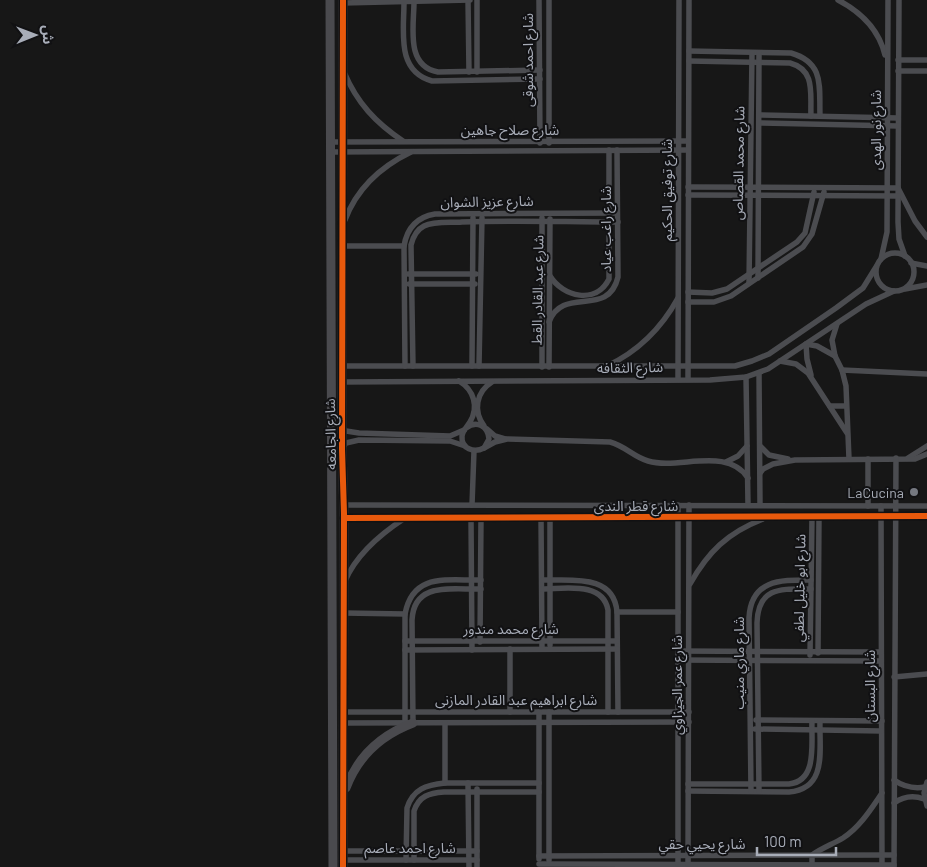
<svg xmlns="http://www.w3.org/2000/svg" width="927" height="867" font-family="Barlow,'Noto Sans Arabic',sans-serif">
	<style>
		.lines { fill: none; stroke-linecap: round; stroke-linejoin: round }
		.street { stroke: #4b4c50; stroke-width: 5.5 }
		.secondary { stroke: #4a4a4e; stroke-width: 9 }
		.cycleway-casing { stroke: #111113; stroke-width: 9 }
		.cycleway { stroke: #e8590c; stroke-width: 6 }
		.poi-dot { fill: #757880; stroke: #111113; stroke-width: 2 }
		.labels { text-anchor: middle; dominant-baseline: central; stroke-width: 4; stroke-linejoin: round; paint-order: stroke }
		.street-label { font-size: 14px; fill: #a8adb8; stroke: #111113 }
		.poi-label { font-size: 14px; fill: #a8adb8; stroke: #111113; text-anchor: end }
	</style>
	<rect width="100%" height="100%" fill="#171717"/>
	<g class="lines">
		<g class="street">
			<polyline points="468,0 469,72"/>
			<polyline points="539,0 540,143"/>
			<polyline points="549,0 549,143"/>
			<path d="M 838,0 C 861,12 879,30 885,55"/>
			<polyline points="899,0 898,222 899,239 905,256"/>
			<path d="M 404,2 C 404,32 396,71 432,81 L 540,79"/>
			<path d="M 414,2 C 414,26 405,66 438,72 L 540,70"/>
			<polyline points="343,3 470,0"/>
			<path d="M 689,51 L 791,53 C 825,63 819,87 820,116"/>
			<polyline points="898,60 927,60"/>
			<path d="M 689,61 L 790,63 C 816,70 810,94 811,116"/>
			<polyline points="898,71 927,71"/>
			<path d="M 344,72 C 357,103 376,123 403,141"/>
			<polyline points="477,72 477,0"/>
			<polyline points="759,115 898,118"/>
			<polyline points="759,123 898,126"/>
			<polyline points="331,142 688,141"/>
			<polyline points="331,152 688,150"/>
			<polyline points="688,187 898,188 915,221 927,237"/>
			<polyline points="688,195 898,196"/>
			<polyline points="542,218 542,367"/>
			<path d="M 345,220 C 357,188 380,167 411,152"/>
			<polyline points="343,246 404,246"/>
			<circle cx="895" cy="272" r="19"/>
			<polyline points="881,259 887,232 888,0"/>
			<polyline points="911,263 927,266"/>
			<polyline points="408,274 476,274"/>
			<path d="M 550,276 C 563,297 596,305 609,279 L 609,150"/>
			<polyline points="758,278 759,53"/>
			<polyline points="749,283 752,53"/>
			<polyline points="409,284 475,284"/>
			<polyline points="905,289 927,285"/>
			<polyline points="688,292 712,293 727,289 797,242 805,233 814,192"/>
			<polyline points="688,302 714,302 731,296 803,247 812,234 824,192"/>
			<path d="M 549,322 C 563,285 608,319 618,277 L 617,150"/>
			<polyline points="837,324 832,340 835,356 842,370 846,386 849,459"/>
			<polyline points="780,361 796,364 808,373 847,433"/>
			<polyline points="342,366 735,366 752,361 769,354 836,308 863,288 876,267"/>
			<path d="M 405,366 L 404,246 C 407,228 417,217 435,214 L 617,213"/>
			<path d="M 413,366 L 411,245 C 413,237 416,230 424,226 C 434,221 451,223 462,222 C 514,220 566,222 618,222"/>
			<polyline points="472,366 473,218"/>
			<polyline points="479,366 482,218"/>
			<path d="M 607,366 C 639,351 661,329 678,298"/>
			<polyline points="549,367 550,219"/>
			<polyline points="842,370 927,374"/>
			<polyline points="759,373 760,505"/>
			<polyline points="811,375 807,359 806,344 817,346 835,356"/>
			<polyline points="746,377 748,505"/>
			<polyline points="678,379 679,0"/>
			<polyline points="688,379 689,0"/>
			<path d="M 459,381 C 474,390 479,407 470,422 C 467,427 463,430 462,436 C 461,449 474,453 484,448 L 489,439 C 488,426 477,420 466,428"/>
			<polyline points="342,382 710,380 746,377 768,369 866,304 894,291"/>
			<polyline points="830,406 846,406"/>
			<path d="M 484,426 C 473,411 476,392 492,382"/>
			<polyline points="342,427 346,431 359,433 450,436 464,430"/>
			<polyline points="487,429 495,436 505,439"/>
			<polyline points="760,446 769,455 788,459"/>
			<polyline points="343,447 346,443 359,440 450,441 465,446"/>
			<path d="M 484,448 L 495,442 L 507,439 L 610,442 C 625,446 634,457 648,461 C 679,470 727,446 748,478"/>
			<polyline points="908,458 927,446"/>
			<polyline points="868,459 868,506"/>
			<polyline points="726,462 738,456 747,446"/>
			<polyline points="760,473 763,469 773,464 795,460 915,459 927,454"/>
			<polyline points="344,505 927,506"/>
			<polyline points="472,505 474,451"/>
			<polyline points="881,506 882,867"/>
			<polyline points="541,517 542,649"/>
			<polyline points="550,517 550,645"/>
			<polyline points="344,518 927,516"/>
			<polyline points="471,518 472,650"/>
			<path d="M 542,580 C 570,581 614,573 617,612 L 618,712"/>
			<path d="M 345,581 C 356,555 382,533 405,518"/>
			<path d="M 690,584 C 708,552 727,533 763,519"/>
			<path d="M 542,589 C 564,589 603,581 608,610 L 608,712"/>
			<polyline points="617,612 678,612"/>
			<polyline points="344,613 405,614"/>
			<polyline points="405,641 617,641"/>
			<polyline points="480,642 481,518"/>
			<polyline points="510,649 510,712"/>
			<polyline points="405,650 617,649"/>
			<polyline points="678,651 881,652"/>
			<polyline points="818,653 819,517"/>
			<polyline points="810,655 812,517"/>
			<polyline points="678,660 881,661"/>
			<polyline points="894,677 927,674"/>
			<polyline points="344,712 689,712"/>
			<polyline points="539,712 539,859"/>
			<polyline points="549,712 549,860"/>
			<polyline points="756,720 882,721"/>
			<polyline points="344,723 689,722"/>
			<path d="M 405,723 L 405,614 C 413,572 448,581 481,580"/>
			<path d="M 413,723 L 412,620 C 414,581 452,590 481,589"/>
			<polyline points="755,729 881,731"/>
			<path d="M 894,780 C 904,787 913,789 925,787"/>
			<polyline points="927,782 924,793 927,806"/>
			<polyline points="445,783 445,723"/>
			<polyline points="468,783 469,867"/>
			<path d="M 688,784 L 789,784 C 818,781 811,743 812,721"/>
			<polyline points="477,789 477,867"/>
			<path d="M 688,791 L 789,792 C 828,789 819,749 820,721"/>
			<path d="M 751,791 L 749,618 C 751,579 781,580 811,580"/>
			<path d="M 759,791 L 757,623 C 758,586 782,589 811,589"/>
			<path d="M 894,803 C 904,796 913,795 924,799"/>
			<polyline points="343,851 477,851"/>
			<polyline points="539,856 894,855"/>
			<polyline points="343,860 477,860"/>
			<path d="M 406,860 L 407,808 C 413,789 426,785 445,783 L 539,783"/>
			<path d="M 414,860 L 414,811 C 419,796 429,793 444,792 L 539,792"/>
			<polyline points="539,864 894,865"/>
			<polyline points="678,864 678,505"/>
			<polyline points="688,864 689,505"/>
			<path d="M 812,867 L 812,855 C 822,848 833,844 843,838 C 860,827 871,809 882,793"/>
			<polyline points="894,867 896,458"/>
		</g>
		<g class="secondary">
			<polyline points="330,0 333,867"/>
			<polyline points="343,0 342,449 344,513 343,867"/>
			<path d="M 346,788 C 358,756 381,735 413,723"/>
		</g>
		<g class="cycleway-casing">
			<g id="cycleway">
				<polyline points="343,0 342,449 344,513 343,867"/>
				<polyline points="344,518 927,516"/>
			</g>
		</g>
		<use href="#cycleway" class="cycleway"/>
	</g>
	<circle class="poi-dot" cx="914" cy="492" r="5"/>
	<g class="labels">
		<g class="street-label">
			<text transform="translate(527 60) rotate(-90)">شارع احمد شوقى</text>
			<text x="510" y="129">شارع صلاح جاهين</text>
			<text transform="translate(875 130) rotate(-90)">شارع نور الهدى</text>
			<text transform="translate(738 163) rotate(-89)">شارع محمد القصاص</text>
			<text transform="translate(666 190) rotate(-90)">شارع توفيق الحكيم</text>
			<text transform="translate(487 201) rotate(-1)">شارع عزيز الشوان</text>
			<text transform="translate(605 229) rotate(-90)">شارع راغب عياد</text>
			<text transform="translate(537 290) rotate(-89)">شارع عبد القادر القط</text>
			<text transform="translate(630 367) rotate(-1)">شارع الثقافه</text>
			<text transform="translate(330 434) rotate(-91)">شارع الجامعه</text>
			<text x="636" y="505">شارع قطر الندى</text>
			<text transform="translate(799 588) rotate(-89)">شارع ابو خليل لطفي</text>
			<text x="511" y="628">شارع محمد مندور</text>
			<text transform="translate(738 663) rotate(-90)">شارع ماري منيب</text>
			<text transform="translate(676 685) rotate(-90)">شارع عمر الجيزاوي</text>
			<text transform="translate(869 686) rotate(-90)">شارع البستان</text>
			<text x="516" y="699">شارع ابراهيم عبد القادر المازنى</text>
			<text x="702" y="843">شارع يحيي حقي</text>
			<text x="410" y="847">شارع احمد عاصم</text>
		</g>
		<g class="poi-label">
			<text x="904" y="492">LaCucina</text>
		</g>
	</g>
	<g transform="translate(35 35) rotate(89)" stroke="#111113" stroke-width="4" paint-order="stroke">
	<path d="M0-4L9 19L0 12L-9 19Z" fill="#a8adb8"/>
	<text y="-8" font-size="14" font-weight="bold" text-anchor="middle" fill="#a8adb8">ش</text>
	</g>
	<path d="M757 847v8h79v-8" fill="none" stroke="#a8adb8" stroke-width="2.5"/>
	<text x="764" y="847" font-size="15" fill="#a8adb8" stroke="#111113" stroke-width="4" paint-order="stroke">100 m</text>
</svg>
